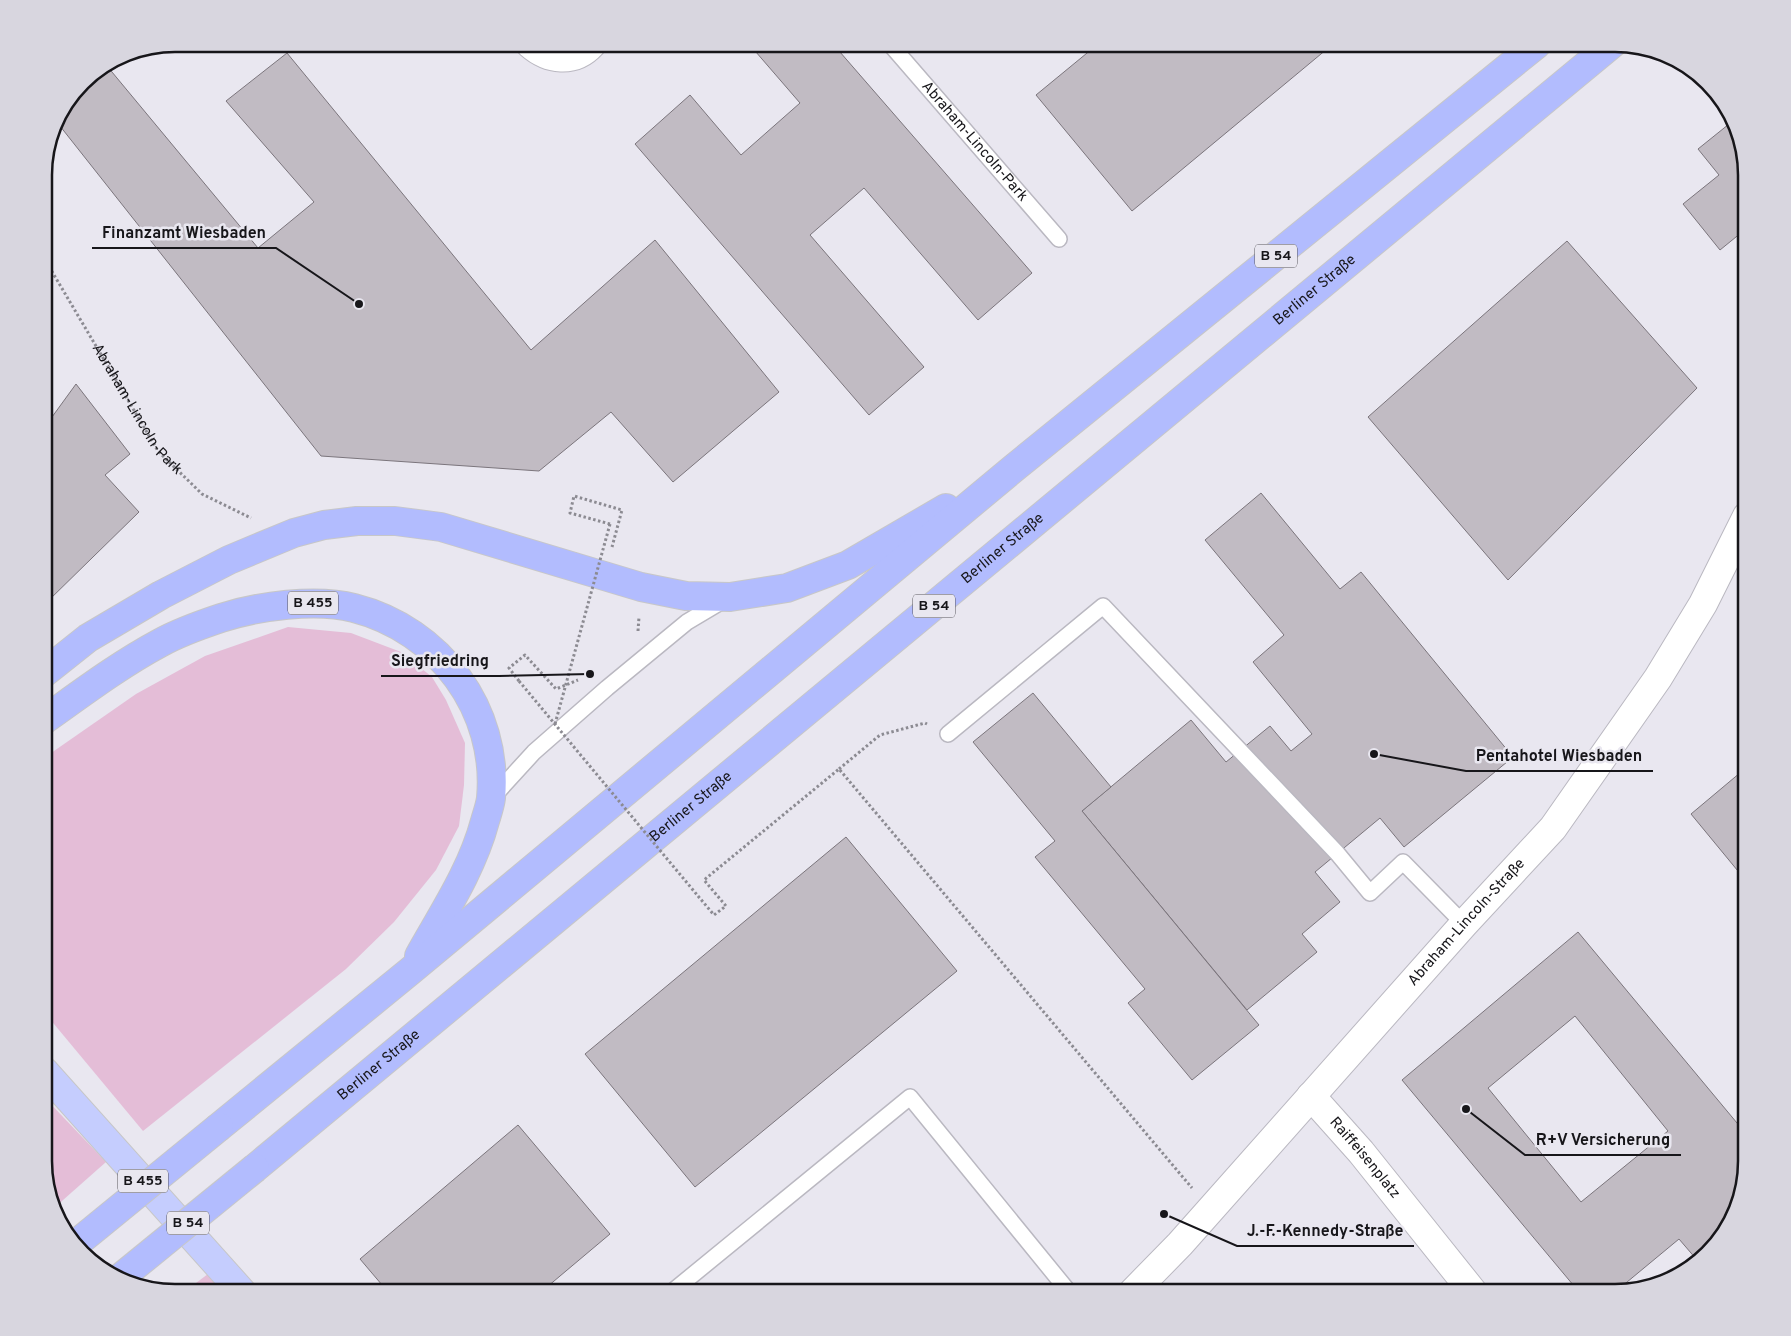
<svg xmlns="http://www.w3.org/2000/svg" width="1791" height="1336" font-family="Overpass,sans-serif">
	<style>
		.green { fill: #e4bdd7 }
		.building { fill: #c1bbc3; stroke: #7b757c; fill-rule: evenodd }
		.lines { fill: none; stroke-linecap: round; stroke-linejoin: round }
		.service-casing { stroke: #bab8c1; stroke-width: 18 }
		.minor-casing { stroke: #bab8c1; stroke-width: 30 }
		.primary-casing { stroke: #c7c7c8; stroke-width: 30 }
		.trunk-casing { stroke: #c7c7c8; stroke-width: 30 }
		.path { stroke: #8c8b92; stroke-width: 3; stroke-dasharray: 2.5 2.5; stroke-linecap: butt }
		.service { stroke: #fff; stroke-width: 15 }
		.minor { stroke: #fff; stroke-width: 28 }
		.primary { stroke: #c5cdfe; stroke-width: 28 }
		.trunk { stroke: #b2bcfe; stroke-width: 28 }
		.trunk-bridge-casing { stroke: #c7c7c8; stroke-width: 30; stroke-linecap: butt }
		.path-bridge { stroke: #8c8b92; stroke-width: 3; stroke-dasharray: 2.5 2.5; stroke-linecap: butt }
		.trunk-bridge { stroke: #b2bcfe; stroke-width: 28 }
		.labels { text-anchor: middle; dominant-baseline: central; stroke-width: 5; stroke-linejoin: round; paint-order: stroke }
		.shield { fill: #e9e7f0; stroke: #56555a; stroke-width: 1 }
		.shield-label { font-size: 14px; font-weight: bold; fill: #17161a }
		.street-label { font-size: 15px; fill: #17161a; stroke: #e9e7f0 }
		.rim { fill: none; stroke: #17161a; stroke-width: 2.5 }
		.leader { fill: none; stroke: #17161a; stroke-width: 2 }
		.callout-dot { fill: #17161a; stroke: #e9e7f0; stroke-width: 2 }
		.callout-label { font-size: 16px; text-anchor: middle; font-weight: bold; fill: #17161a; stroke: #e9e7f0; stroke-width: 5; stroke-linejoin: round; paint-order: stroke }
	</style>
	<rect width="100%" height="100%" fill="#e9e7f0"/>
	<g class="green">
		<polygon points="288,627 351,633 401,652 432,677 446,700 465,743 464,785 459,826 436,870 394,922 346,969 143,1131 44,1012 44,760 54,751 136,694 205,656"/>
		<polygon points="44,1097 106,1162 54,1208 44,1169"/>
		<polygon points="208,1274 224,1292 184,1292"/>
	</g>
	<g class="building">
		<polygon points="749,44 833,44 1032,273 978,320 864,188 810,235 924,367 869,415 635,144 690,95 741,155 800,103"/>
		<polygon points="1098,44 1333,44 1132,211 1036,95"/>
		<polygon points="287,53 531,350 655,240 779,392 673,482 611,412 539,471 321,456 56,121 57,117 73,97 107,66 258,248 314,202 226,101"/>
		<polygon points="1734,120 1747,175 1747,228 1720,250 1683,204 1719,175 1698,149"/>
		<polygon points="1567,241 1697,388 1508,580 1368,417"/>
		<polygon points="76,384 130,454 105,475 139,512 47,602 44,599 44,428"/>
		<polygon points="1261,493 1340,589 1361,572 1513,757 1404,847 1380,818 1315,872 1340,902 1302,934 1317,952 1247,1010 1082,811 1191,720 1226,762 1270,726 1291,751 1312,734 1253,662 1284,635 1205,540"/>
		<polygon points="1033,693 1111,787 1082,811 1259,1025 1192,1080 1128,1003 1145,989 1035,857 1055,841 973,742"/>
		<polygon points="1747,767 1747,882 1691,814"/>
		<polygon points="846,837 957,971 695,1187 585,1054"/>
		<path d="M 1578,932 L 1747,1135 L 1747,1161 L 1740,1203 L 1720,1241 L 1697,1260 L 1679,1239 L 1615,1292 L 1579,1292 L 1402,1080 ZM 1575,1016 L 1668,1131 L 1581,1202 L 1488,1088 Z"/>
		<polygon points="518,1125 610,1234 541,1292 388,1292 360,1259"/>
	</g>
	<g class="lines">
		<g class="service-casing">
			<g id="service">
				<path id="s2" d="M 890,44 L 1059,239"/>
				<polyline points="948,734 1103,606 1337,853 1370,893 1403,862 1464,924"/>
				<polyline points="492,798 534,752 607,688 687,622 724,600"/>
				<polyline points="674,1292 673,1291 910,1097 1069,1292"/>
			</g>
		</g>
		<g class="minor-casing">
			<g id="minor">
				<path d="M 530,44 C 548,60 574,64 592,44"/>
				<path id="s3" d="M 1311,1096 L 1361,1152 L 1473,1292"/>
				<path id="s4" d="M 1133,1292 L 1180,1244 L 1464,924 L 1553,828 L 1658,678 L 1703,604 L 1747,516"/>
			</g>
		</g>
		<g class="primary-casing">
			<polyline id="primary" points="44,1071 242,1292"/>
		</g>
		<g class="trunk-casing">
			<g id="trunk">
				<polyline points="44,673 88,638 161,595 229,560 294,533 324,525 357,521 395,521 441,527 641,587 686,596 730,597 787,588 848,565 946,508"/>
				<path d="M 44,720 C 82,693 119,665 160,643 C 176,634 203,624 221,618 C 258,606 316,598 354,608 C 440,630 499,710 491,798 C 490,806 487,814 485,821 C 472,870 443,913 419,956"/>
				<polyline points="219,1127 409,972 1014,468 1537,44"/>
				<path id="s5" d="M 255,1168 L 1612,44"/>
			</g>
		</g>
		<g class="path">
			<path id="s1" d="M 44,258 L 158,451 L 202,494 L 251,518"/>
			<polyline points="610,524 570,513 574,496 622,510 612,547"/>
			<polyline points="638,631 639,617"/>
			<polyline points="519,681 509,668 525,655 556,689 578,680"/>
			<polyline points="839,769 880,735 925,723 927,724"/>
			<polyline points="698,896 714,915 726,906 704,880 839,769 1192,1188"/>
		</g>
		<use href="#service" class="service"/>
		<use href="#minor" class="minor"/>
		<use href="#primary" class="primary"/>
		<use href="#trunk" class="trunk"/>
		<g class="trunk-bridge-casing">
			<g id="trunk-bridge">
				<polyline points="77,1243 219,1127"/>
				<polyline points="120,1278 255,1168"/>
			</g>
		</g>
		<g class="path-bridge">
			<polyline points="519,681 698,896"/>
			<polyline points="555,724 610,524"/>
		</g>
		<use href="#trunk-bridge" class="trunk-bridge"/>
	</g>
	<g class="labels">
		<g class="shield">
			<rect x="1255" y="244.5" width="42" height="23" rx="4"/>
			<rect x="288" y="591.5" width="50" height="23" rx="4"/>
			<rect x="913" y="594.5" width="42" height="23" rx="4"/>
			<rect x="118" y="1169.5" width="50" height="23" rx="4"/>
			<rect x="167" y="1211.5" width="42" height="23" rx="4"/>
		</g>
		<g class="shield-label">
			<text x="1276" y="256">B 54</text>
			<text x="313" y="603">B 455</text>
			<text x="934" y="606">B 54</text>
			<text x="143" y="1181">B 455</text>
			<text x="188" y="1223">B 54</text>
		</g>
		<g class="street-label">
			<text stroke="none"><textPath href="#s2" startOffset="129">Abraham-Lincoln-Park</textPath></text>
			<text stroke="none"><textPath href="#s5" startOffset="1376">Berliner Straße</textPath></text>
			<text stroke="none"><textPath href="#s1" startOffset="178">Abraham-Lincoln-Park</textPath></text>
			<text stroke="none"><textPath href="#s5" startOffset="971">Berliner Straße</textPath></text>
			<text stroke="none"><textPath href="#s5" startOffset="566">Berliner Straße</textPath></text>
			<text stroke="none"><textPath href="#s4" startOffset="498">Abraham-Lincoln-Straße</textPath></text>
			<text stroke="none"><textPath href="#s5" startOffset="161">Berliner Straße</textPath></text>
			<text stroke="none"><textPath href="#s3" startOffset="82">Raiffeisenplatz</textPath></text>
		</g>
	</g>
	<path d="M0 0H1791V1336H0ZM175 52H1615A123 123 0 0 1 1738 175V1161A123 123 0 0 1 1615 1284H175A123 123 0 0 1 52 1161V175A123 123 0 0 1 175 52Z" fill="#d8d6df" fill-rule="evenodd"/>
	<path class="rim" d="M175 52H1615A123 123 0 0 1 1738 175V1161A123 123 0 0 1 1615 1284H175A123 123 0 0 1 52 1161V175A123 123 0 0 1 175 52Z"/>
	<path class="leader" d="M359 304L276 248H92M590 674L499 676H381M1374 754L1466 771H1653M1466 1109L1525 1155H1681M1164 1214L1237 1246H1414"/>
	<g class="callout-dot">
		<circle cx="359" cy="304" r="5"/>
		<circle cx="590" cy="674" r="5"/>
		<circle cx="1374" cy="754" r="5"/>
		<circle cx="1466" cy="1109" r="5"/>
		<circle cx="1164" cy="1214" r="5"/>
	</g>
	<g class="callout-label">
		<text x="184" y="238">Finanzamt Wiesbaden</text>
		<text x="440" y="666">Siegfriedring</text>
		<text x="1559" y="761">Pentahotel Wiesbaden</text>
		<text x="1603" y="1145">R+V Versicherung</text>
		<text x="1325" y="1236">J.-F.-Kennedy-Straße</text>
	</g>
</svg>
